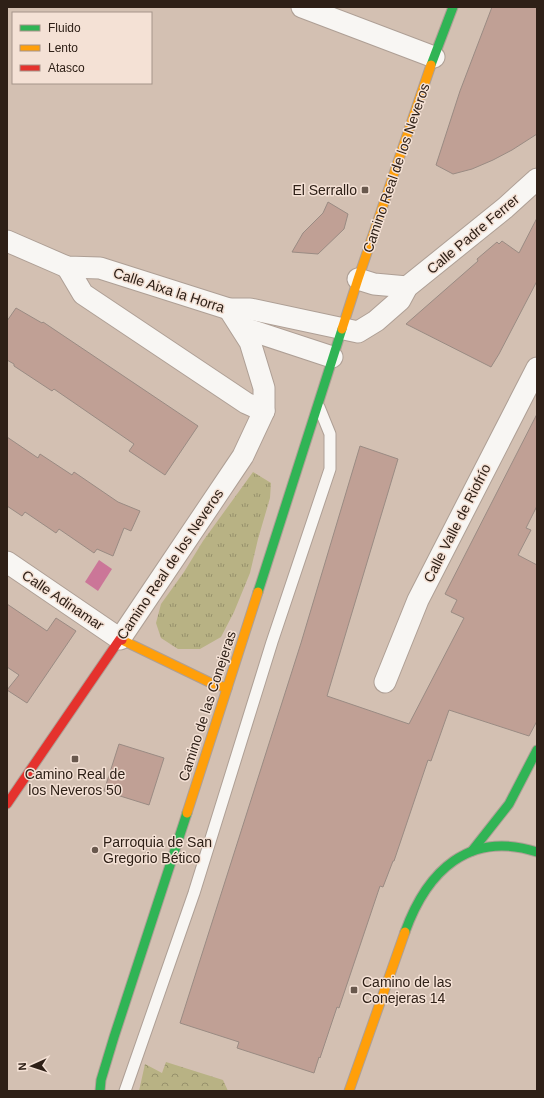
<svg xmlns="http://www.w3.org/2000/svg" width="544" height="1098" font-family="Arial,sans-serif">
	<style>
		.grass { fill: url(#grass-tufts) }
		.park { fill: url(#park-crowns) }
		.water { fill: #cb7698 }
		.building { fill: #c0a095; stroke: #9a8b83 }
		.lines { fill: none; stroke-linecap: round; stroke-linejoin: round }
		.lane-casing { stroke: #ae9f95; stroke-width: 13 }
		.street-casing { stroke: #ae9f95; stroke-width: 23 }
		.fast-casing { stroke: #ae9f95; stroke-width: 11 }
		.slow-casing { stroke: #ae9f95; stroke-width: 11 }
		.jam-casing { stroke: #ae9f95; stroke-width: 11 }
		.lane { stroke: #f8f6f3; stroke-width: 11 }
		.street { stroke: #f8f6f3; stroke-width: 21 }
		.fast { stroke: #30b455; stroke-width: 9 }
		.slow { stroke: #ff9f0a; stroke-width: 9 }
		.jam { stroke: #e5322d; stroke-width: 9 }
		.poi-dot { fill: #68584d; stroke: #f4e1d5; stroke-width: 1.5 }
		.labels { text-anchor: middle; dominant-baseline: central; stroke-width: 3; stroke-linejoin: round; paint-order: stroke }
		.street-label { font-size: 14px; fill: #2e2017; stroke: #f4e1d5 }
		.poi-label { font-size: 14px; fill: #2e2017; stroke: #f4e1d5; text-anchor: start }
	</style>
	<defs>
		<pattern id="grass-tufts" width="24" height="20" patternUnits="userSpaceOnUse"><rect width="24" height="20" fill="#b8b284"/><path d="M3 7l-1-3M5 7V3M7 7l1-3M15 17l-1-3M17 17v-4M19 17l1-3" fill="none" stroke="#96906b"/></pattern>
		<pattern id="park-crowns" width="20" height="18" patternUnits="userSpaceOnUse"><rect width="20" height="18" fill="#b8b284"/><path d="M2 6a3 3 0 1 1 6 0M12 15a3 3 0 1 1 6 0" fill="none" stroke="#96906b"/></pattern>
	</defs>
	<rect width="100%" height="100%" fill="#d3c0b2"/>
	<polygon class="grass" points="253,472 271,483 270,498 258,539 250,573 234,612 221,637 200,649 178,649 161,638 156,623 161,604 184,572 203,541"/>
	<polygon class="park" points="166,1062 223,1080 228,1091 139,1091 145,1064 162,1073"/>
	<polygon class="water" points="99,560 112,569 98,591 85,582"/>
	<g class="building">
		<polygon points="492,7 537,7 537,134 512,150 493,160 472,169 453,174 436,165 460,91"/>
		<polygon points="328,202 348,214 344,229 318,254 292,252 303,233 323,213"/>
		<polygon points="537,218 537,281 499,354 491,367 406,324 478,261 477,259 497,242 499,244 502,241 519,253"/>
		<polygon points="16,308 42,323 43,322 198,426 165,475 129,451 134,444 54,389 52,391 14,366 14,364 7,360 7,321"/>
		<polygon points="537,414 537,506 526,528 531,530 518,555 537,565 537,721 529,736 449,710 431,761 428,760 394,861 393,861 383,887 380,886 339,1008 337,1007 320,1058 319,1057 314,1073 237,1048 239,1042 180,1023 301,643 360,446 398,459 327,696 409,724 464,618 451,612 457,600 445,594"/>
		<polygon points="7,437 38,458 40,454 72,475 74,472 118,502 140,511 131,531 124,528 113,556 97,549 94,553 59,529 56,533 25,512 22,516 7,506"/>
		<polygon points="7,604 47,631 56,618 76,631 27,703 7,690 19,675 7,667"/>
		<polygon points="119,744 164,758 149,805 104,791"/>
	</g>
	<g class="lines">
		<g class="lane-casing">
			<polyline id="lane" points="125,1091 194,893 272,642 330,469 330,434 319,407"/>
		</g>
		<g class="street-casing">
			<g id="street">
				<polyline points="302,7 434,57"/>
				<polyline points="7,241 67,267 100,268 229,309 250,309 358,332 376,321 400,300 407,287 505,208 537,179"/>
				<polyline points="67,267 83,294 246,403 264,411"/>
				<polyline points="358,279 374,284 407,287"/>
				<polyline points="241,327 332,357"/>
				<polyline points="7,562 120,639 243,456 264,411 264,388 250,342 229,309"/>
				<polyline points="385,682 418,600 537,368"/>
			</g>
		</g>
		<g class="fast-casing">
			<g id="fast">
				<polyline points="431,65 453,7"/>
				<polyline points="258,592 342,329"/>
				<polyline points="472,851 509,804 537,750"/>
				<path d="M 405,932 C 427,871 469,830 537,852"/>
				<polyline points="100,1091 101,1080 114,1037 187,813"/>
			</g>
		</g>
		<g class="slow-casing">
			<g id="slow">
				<polyline points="342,329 358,279 431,65"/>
				<polyline points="122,640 211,683 227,688"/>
				<polyline points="187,813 258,592"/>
				<polyline points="349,1091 405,932"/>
			</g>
		</g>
		<g class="jam-casing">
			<polyline id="jam" points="7,804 120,639 122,640"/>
		</g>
		<use href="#lane" class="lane"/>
		<use href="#street" class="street"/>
		<use href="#fast" class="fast"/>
		<use href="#slow" class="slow"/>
		<use href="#jam" class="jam"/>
	</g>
	<g class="poi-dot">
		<rect x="361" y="186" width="8" height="8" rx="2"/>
		<rect x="71" y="755" width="8" height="8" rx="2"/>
		<circle cx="95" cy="850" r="4"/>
		<rect x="350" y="986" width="8" height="8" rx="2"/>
	</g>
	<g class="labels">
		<g class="street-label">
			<text transform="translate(396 168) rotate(-71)">Camino Real de los Neveros</text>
			<text transform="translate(473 234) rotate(-40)">Calle Padre Ferrer</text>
			<text transform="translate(169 290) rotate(18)">Calle Aixa la Horra</text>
			<text transform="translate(457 523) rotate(-63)">Calle Valle de Riofrío</text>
			<text transform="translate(170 564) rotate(-56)">Camino Real de los Neveros</text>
			<text transform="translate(63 600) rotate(34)">Calle Adinamar</text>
			<text transform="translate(207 706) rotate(-72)">Camino de las Conejeras</text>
		</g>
		<g class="poi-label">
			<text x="357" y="190" text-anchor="end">El Serrallo</text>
			<text x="75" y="774" text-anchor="middle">Camino Real de<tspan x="75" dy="16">los Neveros 50</tspan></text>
			<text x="103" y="842">Parroquia de San<tspan x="103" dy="16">Gregorio Bético</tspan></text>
			<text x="362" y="982">Camino de las<tspan x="362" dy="16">Conejeras 14</tspan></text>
		</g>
	</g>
	<rect width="544" height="1098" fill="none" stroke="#2e2017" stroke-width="16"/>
	<rect x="12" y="12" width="140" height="72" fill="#f4e1d5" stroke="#a59489"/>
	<rect x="20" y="25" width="20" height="6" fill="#30b455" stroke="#a59489"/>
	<text x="48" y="32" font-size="12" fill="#2e2017">Fluido</text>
	<rect x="20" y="45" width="20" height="6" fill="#ff9f0a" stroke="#a59489"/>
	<text x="48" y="52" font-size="12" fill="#2e2017">Lento</text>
	<rect x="20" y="65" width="20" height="6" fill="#e5322d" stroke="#a59489"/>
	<text x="48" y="72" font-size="12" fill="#2e2017">Atasco</text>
	<g transform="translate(32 1066) rotate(267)" stroke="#f4e1d5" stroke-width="3" paint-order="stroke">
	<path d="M0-3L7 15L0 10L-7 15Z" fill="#2e2017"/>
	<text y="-6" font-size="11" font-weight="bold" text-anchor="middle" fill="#2e2017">N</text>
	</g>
</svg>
